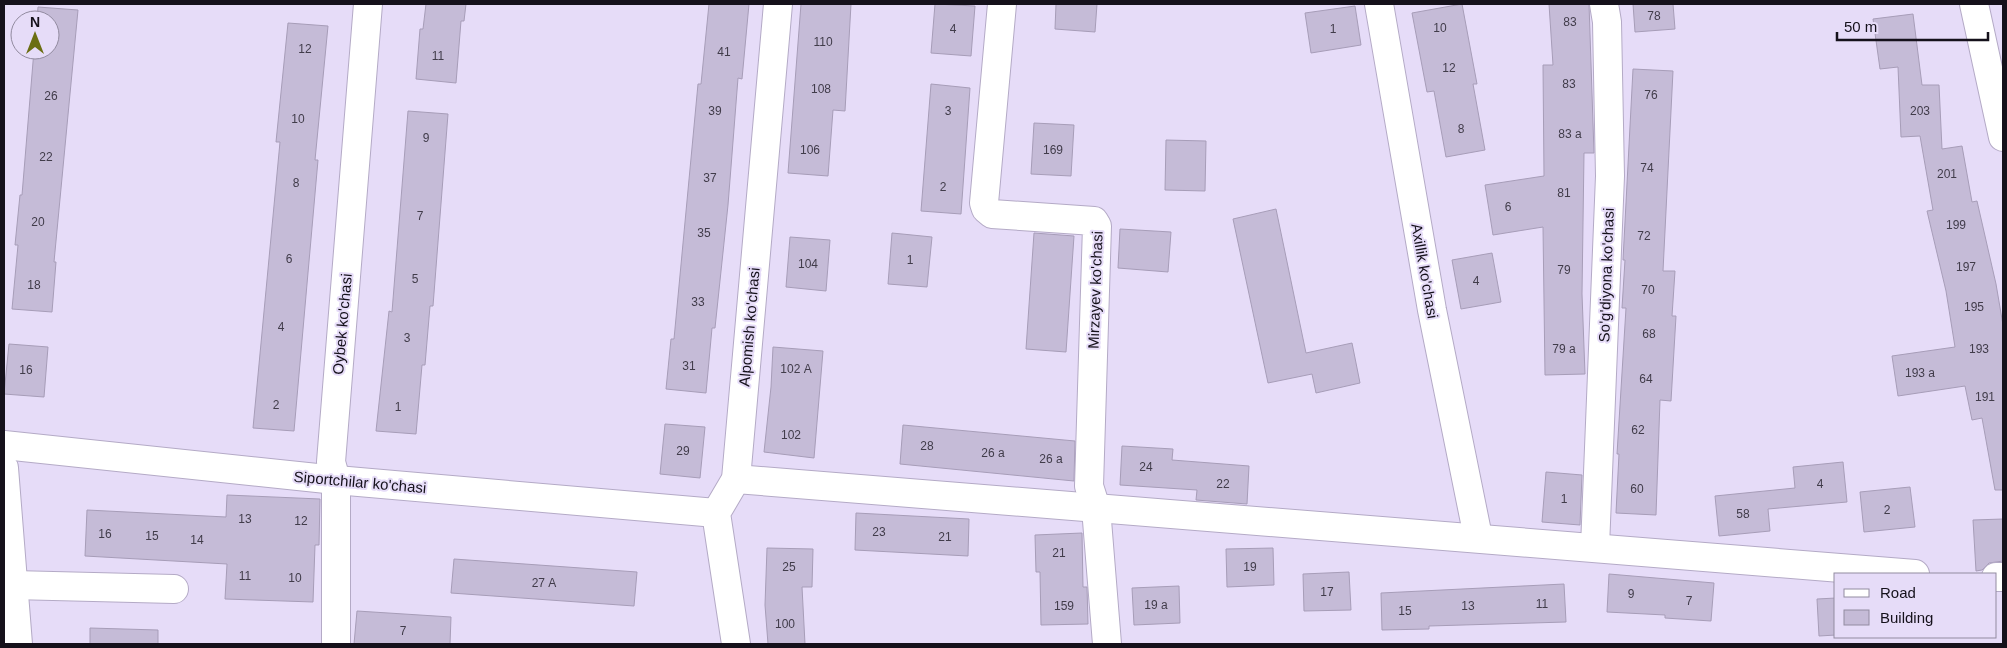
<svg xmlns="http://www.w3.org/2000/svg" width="2007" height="648" font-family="Arial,sans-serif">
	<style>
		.building { fill: #c5bbd7; stroke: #a79db8 }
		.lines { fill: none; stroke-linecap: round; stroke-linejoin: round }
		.minor-casing { stroke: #b4aac6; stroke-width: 30 }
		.minor { stroke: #fff; stroke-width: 28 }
		.labels { text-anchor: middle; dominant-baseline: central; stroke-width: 4; stroke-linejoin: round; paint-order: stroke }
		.number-label { font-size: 12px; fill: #413c4a }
		.street-label { font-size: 15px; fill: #15111b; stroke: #e6dcf8 }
	</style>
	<rect width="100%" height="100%" fill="#e6dcf8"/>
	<g class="building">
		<polygon points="426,4 466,4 464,21 461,21 456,83 416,79 420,29 423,29"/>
		<polygon points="709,4 749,4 742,79 738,78 728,205 715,328 712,328 706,393 666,389 671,339 674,339 698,84 701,84"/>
		<polygon points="801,4 851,4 845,111 833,110 828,176 788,173"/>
		<polygon points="935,4 975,6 971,56 931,53"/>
		<polygon points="1056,4 1097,4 1095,32 1055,29"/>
		<polygon points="1462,4 1477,84 1473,84 1485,150 1446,157 1434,91 1427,92 1412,13"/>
		<polygon points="1549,4 1589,4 1594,153 1584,153 1582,294 1585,374 1545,375 1543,227 1493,235 1485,185 1544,176 1543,65 1553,65"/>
		<polygon points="1633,4 1673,4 1675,29 1635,32"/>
		<polygon points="1355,6 1361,45 1311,53 1305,13"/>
		<polygon points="38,7 78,10 54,262 56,262 52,312 12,309 18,245 15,245 20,195 22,195 34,50 50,50 50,20 37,20"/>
		<polygon points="1913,14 1922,85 1939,85 1942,149 1962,146 1972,202 1977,201 1996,284 2003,325 2003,490 1995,490 1982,418 1972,420 1965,386 1898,396 1892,356 1955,347 1946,291 1927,211 1933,210 1920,136 1901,137 1898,67 1880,69 1873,19"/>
		<polygon points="288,23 328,26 315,160 318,160 294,431 253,428 280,142 276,142"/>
		<polygon points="1633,69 1673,71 1663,271 1675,271 1672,316 1676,316 1671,401 1660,400 1656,515 1616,513 1619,454 1617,454 1626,308 1622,308 1625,260 1623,260"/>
		<polygon points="931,84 970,88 961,214 921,211"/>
		<polygon points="408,111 448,114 433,306 430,306 425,365 422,365 416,434 376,431 389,311 392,312"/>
		<polygon points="1034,123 1074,125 1071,176 1031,174"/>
		<polygon points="1166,140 1206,141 1205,191 1165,190"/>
		<polygon points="1276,209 1306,353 1352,343 1360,383 1316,393 1312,374 1268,383 1233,219"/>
		<polygon points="1120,229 1171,232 1168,272 1118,268"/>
		<polygon points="892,233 932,237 927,287 888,284"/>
		<polygon points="1034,233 1074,236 1066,352 1026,349"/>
		<polygon points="790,237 830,240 826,291 786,287"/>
		<polygon points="1492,253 1501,302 1461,309 1452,260"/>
		<polygon points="9,344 48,347 44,397 4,394"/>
		<polygon points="773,347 823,351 814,458 764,452 771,387"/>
		<polygon points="665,424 705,427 700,478 660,474"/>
		<polygon points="903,425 1075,441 1074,481 900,464"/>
		<polygon points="1122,446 1173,449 1172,460 1249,466 1247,504 1196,500 1197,490 1120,485"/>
		<polygon points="1843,462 1847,502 1768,509 1770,531 1719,536 1715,496 1795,488 1793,467"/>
		<polygon points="1546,472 1582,475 1580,525 1542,522"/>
		<polygon points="1910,487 1915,527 1864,532 1860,492"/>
		<polygon points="227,495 320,499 319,545 315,545 313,602 225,599 227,564 85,556 87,510 226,517"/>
		<polygon points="856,513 969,519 968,556 855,550"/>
		<polygon points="2003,519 2003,561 1989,563 1982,570 1976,571 1973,520"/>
		<polygon points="1082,533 1083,587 1087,587 1088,624 1041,625 1040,572 1036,572 1035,535"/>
		<polygon points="767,548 813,549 812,587 802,587 805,644 768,644 765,605"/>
		<polygon points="1273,548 1274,585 1227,587 1226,549"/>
		<polygon points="454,559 637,572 634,606 451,593"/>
		<polygon points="1349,572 1351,610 1304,611 1303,574"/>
		<polygon points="1609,574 1714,583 1711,621 1665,618 1665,615 1607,612"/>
		<polygon points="1564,584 1566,622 1429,626 1429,629 1382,630 1381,593"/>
		<polygon points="1179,586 1180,623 1134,625 1132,588"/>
		<polygon points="1836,598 1836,635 1819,636 1817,599"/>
		<polygon points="357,611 451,617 450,644 354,644"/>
		<polygon points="90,628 158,630 158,644 90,644"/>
	</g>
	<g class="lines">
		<g class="minor-casing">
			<g id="minor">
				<polyline points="1002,4 984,203 986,209 992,214 1094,221 1097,226 1089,486 1096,508 1107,644"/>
				<polyline points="1379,4 1432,310 1478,537"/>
				<polyline points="1974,4 2003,137"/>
				<polyline points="4,445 336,480 716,513"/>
				<polyline points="4,468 18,644"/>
				<polyline points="736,479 1915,574"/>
				<polyline points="1595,547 1610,176 1607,22 1604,4"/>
				<polyline points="1996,577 2003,577"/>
				<polyline points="13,585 174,589"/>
				<polyline points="336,644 336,480 331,462 368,4"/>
				<polyline points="736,644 716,513 736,479 778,4"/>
			</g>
		</g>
		<use href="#minor" class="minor"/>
	</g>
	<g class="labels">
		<g class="number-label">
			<text x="1654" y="16">78</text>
			<text x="1570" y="22">83</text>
			<text x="1440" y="28">10</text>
			<text x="953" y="29">4</text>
			<text x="1333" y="29">1</text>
			<text x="823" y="42">110</text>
			<text x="305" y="49">12</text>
			<text x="724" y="52">41</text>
			<text x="438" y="56">11</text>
			<text x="1449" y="68">12</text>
			<text x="1569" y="84">83</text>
			<text x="821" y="89">108</text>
			<text x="1651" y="95">76</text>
			<text x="51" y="96">26</text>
			<text x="715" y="111">39</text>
			<text x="948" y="111">3</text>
			<text x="1920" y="111">203</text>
			<text x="298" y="119">10</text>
			<text x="1461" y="129">8</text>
			<text x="1570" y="134">83 а</text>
			<text x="426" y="138">9</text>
			<text x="810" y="150">106</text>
			<text x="1053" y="150">169</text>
			<text x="46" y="157">22</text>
			<text x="1647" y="168">74</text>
			<text x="1947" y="174">201</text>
			<text x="710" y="178">37</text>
			<text x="296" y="183">8</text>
			<text x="943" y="187">2</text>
			<text x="1564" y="193">81</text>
			<text x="1508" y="207">6</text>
			<text x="420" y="216">7</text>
			<text x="38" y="222">20</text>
			<text x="1956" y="225">199</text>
			<text x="704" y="233">35</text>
			<text x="1644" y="236">72</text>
			<text x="289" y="259">6</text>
			<text x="910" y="260">1</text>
			<text x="808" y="264">104</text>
			<text x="1966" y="267">197</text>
			<text x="1564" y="270">79</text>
			<text x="415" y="279">5</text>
			<text x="1476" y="281">4</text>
			<text x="34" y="285">18</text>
			<text x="1648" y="290">70</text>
			<text x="698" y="302">33</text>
			<text x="1974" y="307">195</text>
			<text x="281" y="327">4</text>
			<text x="1649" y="334">68</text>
			<text x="407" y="338">3</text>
			<text x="1564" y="349">79 а</text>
			<text x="1979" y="349">193</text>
			<text x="689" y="366">31</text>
			<text x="796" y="369">102 А</text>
			<text x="26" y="370">16</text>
			<text x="1920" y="373">193 а</text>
			<text x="1646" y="379">64</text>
			<text x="1985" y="397">191</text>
			<text x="276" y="405">2</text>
			<text x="398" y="407">1</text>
			<text x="1638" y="430">62</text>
			<text x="791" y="435">102</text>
			<text x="927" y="446">28</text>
			<text x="683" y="451">29</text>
			<text x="993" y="453">26 а</text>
			<text x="1051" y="459">26 а</text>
			<text x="1146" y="467">24</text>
			<text x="1223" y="484">22</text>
			<text x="1820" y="484">4</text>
			<text x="1637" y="489">60</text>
			<text x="1564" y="499">1</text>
			<text x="1887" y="510">2</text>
			<text x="1743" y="514">58</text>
			<text x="245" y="519">13</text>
			<text x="301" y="521">12</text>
			<text x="879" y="532">23</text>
			<text x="105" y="534">16</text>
			<text x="152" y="536">15</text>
			<text x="945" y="537">21</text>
			<text x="197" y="540">14</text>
			<text x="1059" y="553">21</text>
			<text x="789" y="567">25</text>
			<text x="1250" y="567">19</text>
			<text x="245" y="576">11</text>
			<text x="295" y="578">10</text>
			<text x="544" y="583">27 А</text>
			<text x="1327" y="592">17</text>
			<text x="1631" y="594">9</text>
			<text x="1689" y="601">7</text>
			<text x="1542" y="604">11</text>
			<text x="1156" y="605">19 а</text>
			<text x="1064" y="606">159</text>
			<text x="1468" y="606">13</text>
			<text x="1405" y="611">15</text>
			<text x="785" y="624">100</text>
			<text x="403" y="631">7</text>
		</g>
		<g class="street-label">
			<text transform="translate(1425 271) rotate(80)">Axillik ko'chasi</text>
			<text transform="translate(1606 275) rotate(-88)">So'g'diyona ko'chasi</text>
			<text transform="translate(1095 290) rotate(-88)">Mirzayev ko'chasi</text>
			<text transform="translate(342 324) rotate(-85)">Oybek ko'chasi</text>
			<text transform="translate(749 327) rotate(-85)">Alpomish ko'chasi</text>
			<text transform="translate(360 482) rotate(5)">Siportchilar ko'chasi</text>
		</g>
	</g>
	<rect width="2007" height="648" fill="none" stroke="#15111b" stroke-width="10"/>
	<rect x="1834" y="573" width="162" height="65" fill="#e6dcf8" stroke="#928ba0"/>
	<rect x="1844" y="589" width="25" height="8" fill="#ffffff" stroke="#928ba0"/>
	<text x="1880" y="598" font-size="15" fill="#15111b">Road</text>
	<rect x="1844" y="610" width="25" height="15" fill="#c5bbd7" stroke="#928ba0"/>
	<text x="1880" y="623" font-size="15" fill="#15111b">Building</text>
	<g transform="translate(35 35)"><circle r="24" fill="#e6dcf8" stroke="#928ba0"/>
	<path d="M0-4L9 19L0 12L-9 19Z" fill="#6b6e12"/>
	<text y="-8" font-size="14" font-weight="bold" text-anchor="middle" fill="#15111b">N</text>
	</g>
	<path d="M1837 32v8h151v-8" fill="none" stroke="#15111b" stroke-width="2.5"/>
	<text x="1844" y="32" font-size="15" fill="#15111b" stroke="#e6dcf8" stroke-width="4" paint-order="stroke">50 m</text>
</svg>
